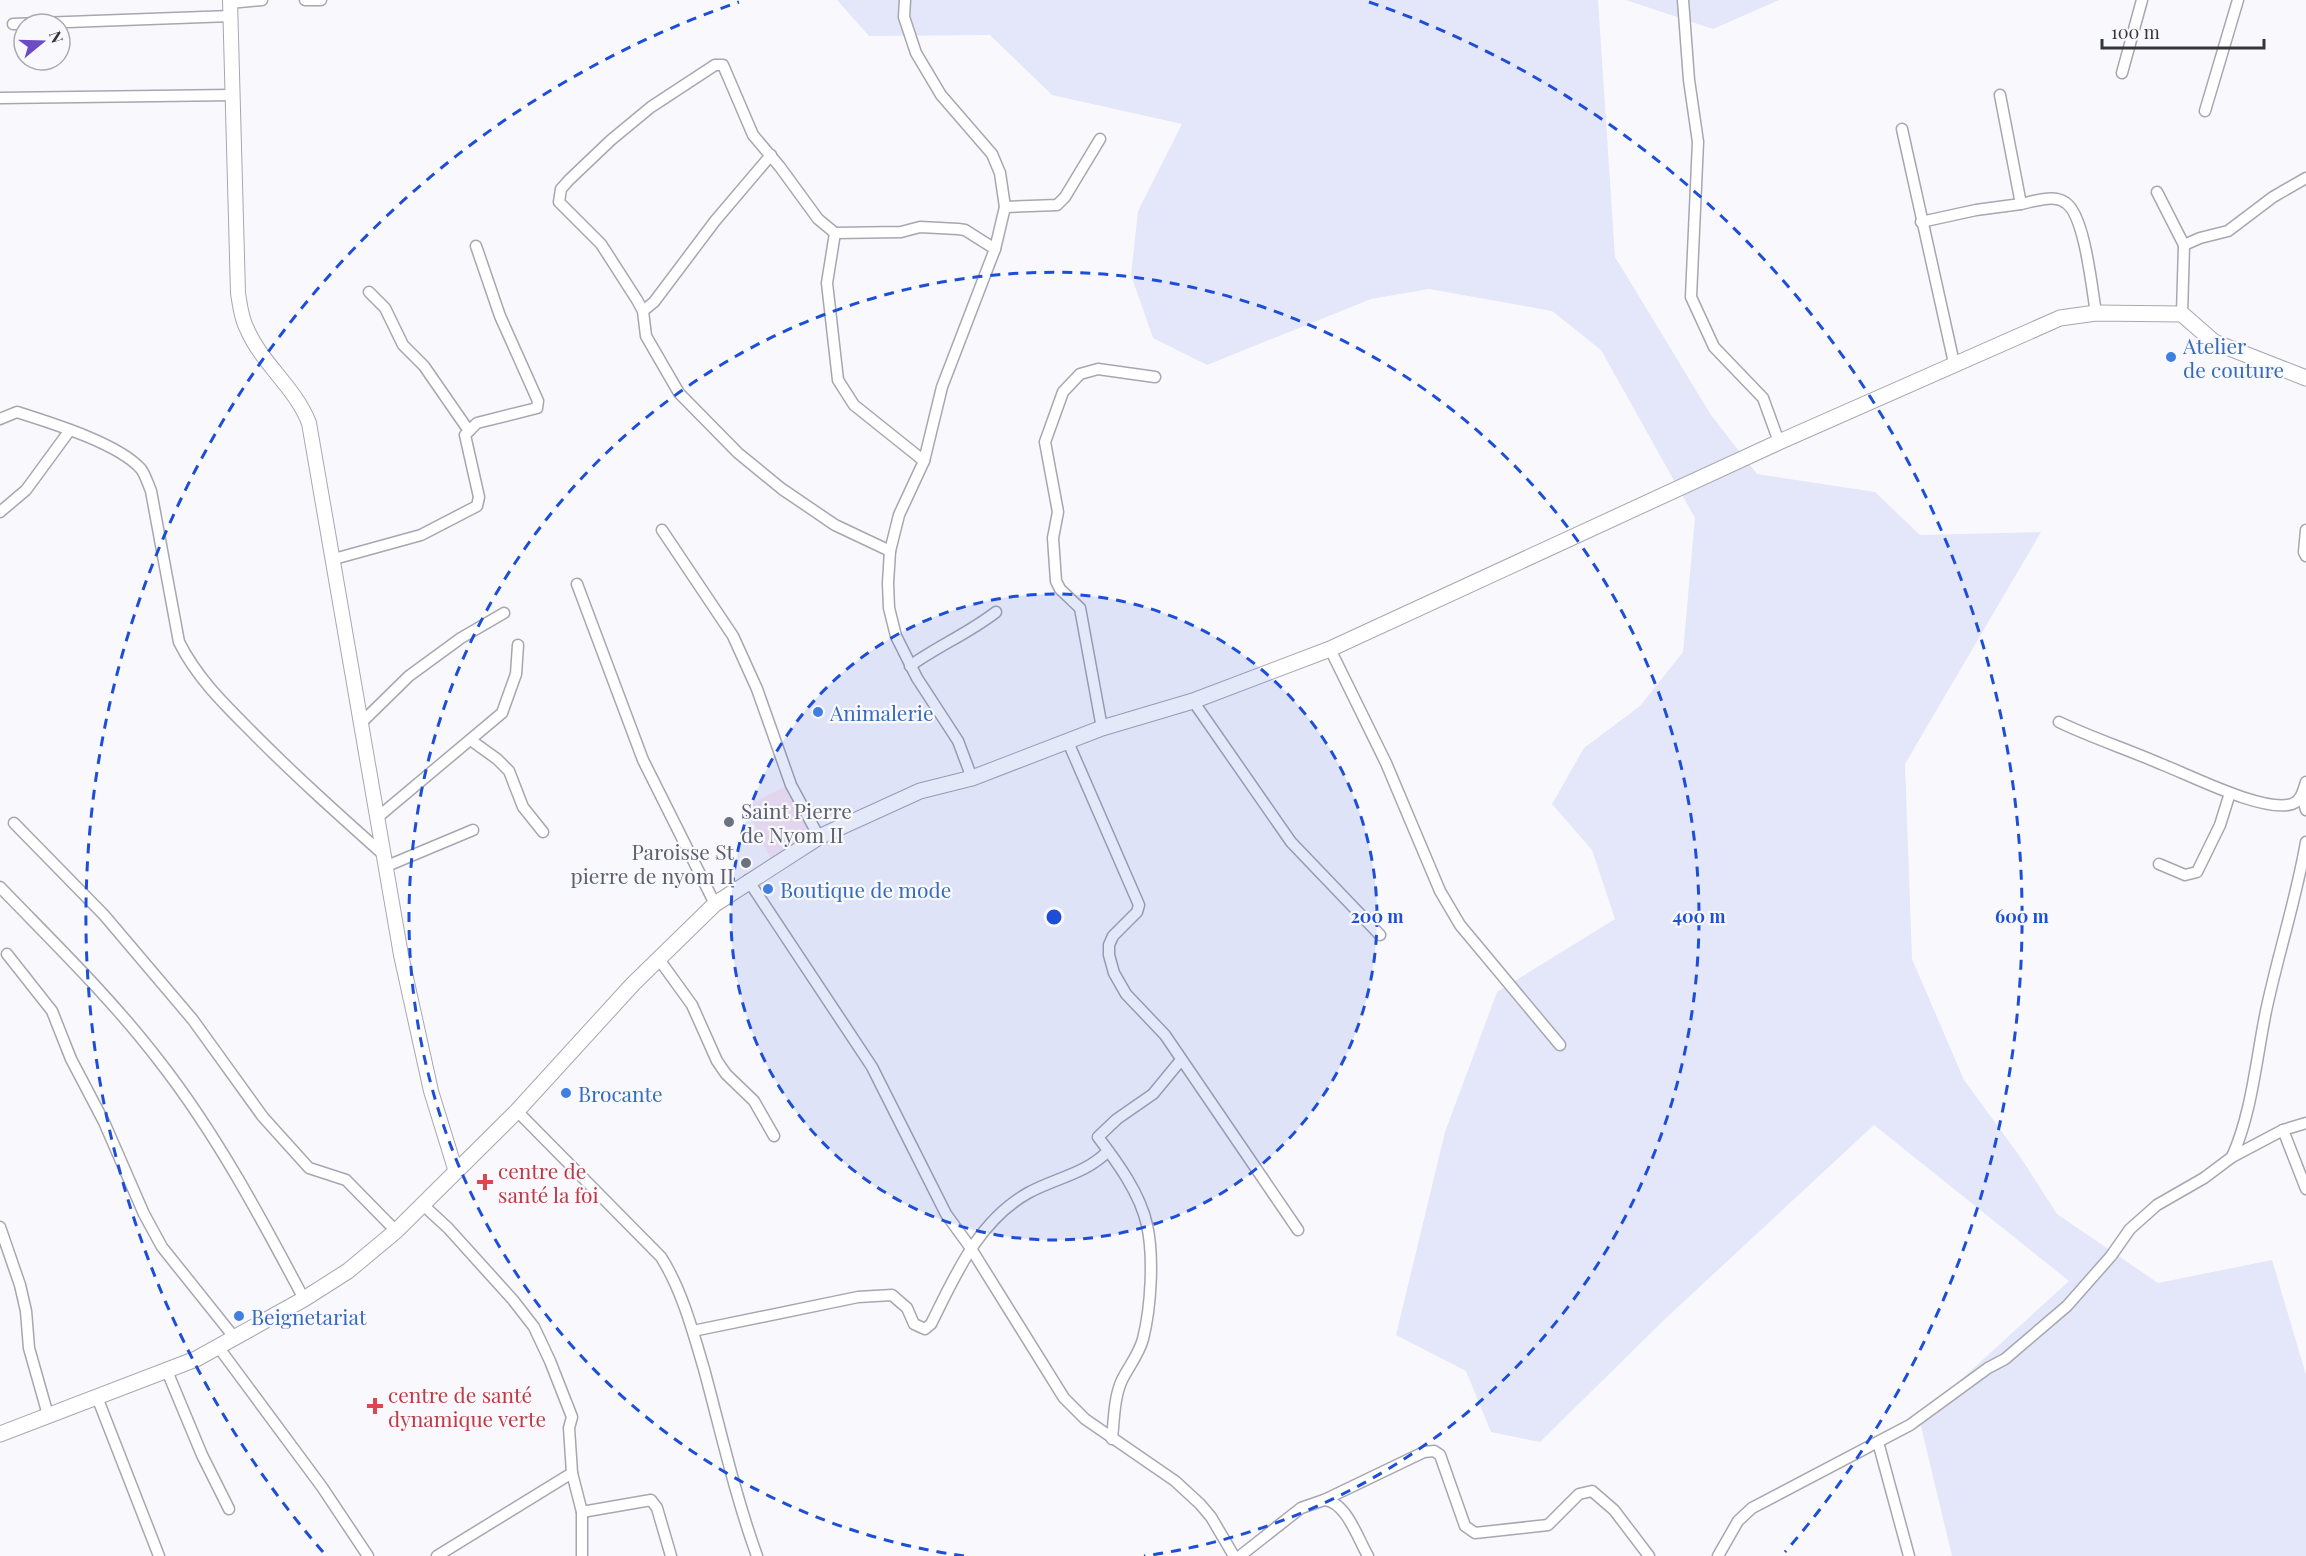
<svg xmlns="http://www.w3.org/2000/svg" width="2306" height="1556" font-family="'Playfair Display',serif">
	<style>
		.education { fill: #fdeaf2 }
		.green { fill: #e4e6fa }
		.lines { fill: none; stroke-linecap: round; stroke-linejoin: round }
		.minor-casing { stroke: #a6a7b0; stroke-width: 13 }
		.tertiary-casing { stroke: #a6a7b0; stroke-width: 16 }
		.secondary-casing { stroke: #a6a7b0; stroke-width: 17 }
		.minor { stroke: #fff; stroke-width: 10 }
		.tertiary { stroke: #fff; stroke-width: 14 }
		.secondary { stroke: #fff; stroke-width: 15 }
		.ring { fill: none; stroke: #1d4ed8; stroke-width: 3; stroke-dasharray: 10 8 }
		.shop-dot { fill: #3f7fe0; stroke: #f9f9fd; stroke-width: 2 }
		.worship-dot { fill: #6b7280; stroke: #f9f9fd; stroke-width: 2 }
		.health-dot { fill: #e0444e; stroke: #f9f9fd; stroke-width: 2 }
		.labels { text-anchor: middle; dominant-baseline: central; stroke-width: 4.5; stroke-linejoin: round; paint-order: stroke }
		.shop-label { font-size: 21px; fill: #366cbe; stroke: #f9f9fd; text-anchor: start }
		.worship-label { font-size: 21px; fill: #5b616d; stroke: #f9f9fd; text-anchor: start }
		.health-label { font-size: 21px; fill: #be3a42; stroke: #f9f9fd; text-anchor: start }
		.centre { fill: #1d4ed8; stroke: #f9f9fd; stroke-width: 3 }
		.ring-label { font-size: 18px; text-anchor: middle; font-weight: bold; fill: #1d4ed8; stroke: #f9f9fd; stroke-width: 4.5; stroke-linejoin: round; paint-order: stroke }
	</style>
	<rect width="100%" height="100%" fill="#f9f9fd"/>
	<polygon class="education" points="786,786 813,837 772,862 746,806"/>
	<g class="green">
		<polygon points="837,0 1598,0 1615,257 1711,415 1757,474 1875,492 1920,535 2041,532 1905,764 1912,959 1964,1080 2021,1158 2057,1214 2158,1283 2272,1260 2306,1375 2306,1556 1952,1556 1919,1418 2069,1281 1874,1125 1665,1319 1540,1442 1491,1432 1466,1371 1396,1335 1445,1132 1497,992 1615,919 1592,850 1552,804 1584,748 1640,706 1683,652 1695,518 1601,350 1552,311 1429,289 1371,299 1207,365 1153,338 1131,275 1138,211 1182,124 1052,95 990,35 869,36"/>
		<polygon points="1626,0 1779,0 1713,29"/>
	</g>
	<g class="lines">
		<g class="minor-casing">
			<g id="minor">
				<polyline points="305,0 321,0"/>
				<polyline points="905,0 904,17 916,53 941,95 992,154 1000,173 1005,207 995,249 942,387 924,461 899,515 890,551 888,583 889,608 896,636 917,678 958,741 972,778"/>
				<polyline points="1683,0 1689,80 1698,142 1691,297 1714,347 1763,398 1779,442"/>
				<polyline points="230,3 262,0"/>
				<polyline points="13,24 231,16"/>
				<polyline points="2122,73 2142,0"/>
				<polyline points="0,98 233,95"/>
				<polyline points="2205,111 2238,0"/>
				<polyline points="1902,129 1954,363"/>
				<polyline points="2157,192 2184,245"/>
				<path d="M 2021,204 C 2035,201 2054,194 2066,203 C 2085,216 2092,290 2096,313"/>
				<polyline points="1005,207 1057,205 1065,197 1100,139"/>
				<polyline points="1921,222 1976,210 2021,204 2000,95"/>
				<polyline points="835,233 901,232 920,227 958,229 965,230 995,249"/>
				<polyline points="369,292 385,308 403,345 424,366 469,431"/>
				<polyline points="643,311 654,302 715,221 771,155"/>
				<polyline points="2182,314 2184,245 2200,238 2228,231 2273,197 2306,178"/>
				<path d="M 0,419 L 17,412 C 51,423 118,443 141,469 C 145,474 148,484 151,491 L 179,642 C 196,676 221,701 247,727 C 291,772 338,814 385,856"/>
				<polyline points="0,512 26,490 70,430"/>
				<polyline points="662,530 733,636 757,689 791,785 819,837"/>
				<polyline points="2306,530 2304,552 2306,556"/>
				<polyline points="890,551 835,525 782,489 738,453 679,393 646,336 643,311 637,300 601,244 559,202 561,189 569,180 611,140 651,107 715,65 723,65 753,135 780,167 818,219 835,233 827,283 838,380 854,405 924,461"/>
				<polyline points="334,559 421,535 477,506 479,497 465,435 477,423 537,408 538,401 500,316 476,246"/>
				<polyline points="577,584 643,760 715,904"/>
				<polyline points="1330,649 1386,763 1440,891 1460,925 1560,1045"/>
				<path d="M 910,666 C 938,646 969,633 996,612"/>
				<polyline points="1193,701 1291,842 1380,935"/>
				<path d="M 2059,722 C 2092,738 2127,749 2161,764 C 2190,775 2263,813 2292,804 C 2301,801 2303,791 2306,782"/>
				<polyline points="360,724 409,676 461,638 504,613"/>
				<polyline points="1102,728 1080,608 1060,589 1056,581 1053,538 1058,512 1045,442 1063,392 1080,374 1098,369 1155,377"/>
				<polyline points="472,741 497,759 509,771 523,807 543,832"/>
				<polyline points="1068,742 1139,905 1137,912 1113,936 1109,945 1109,955 1114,973 1126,994 1165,1035 1298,1230"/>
				<polyline points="2302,796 2306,810"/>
				<polyline points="378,817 502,713 516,674 518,645"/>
				<polyline points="14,823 104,915 193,1020 263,1117 309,1168 346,1180 396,1231"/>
				<polyline points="2159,864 2185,875 2197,872 2220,825 2230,793"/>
				<polyline points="387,866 473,830"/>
				<polyline points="748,880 872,1067 946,1214 970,1247 1064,1398 1085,1419 1175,1481 1200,1504 1211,1517 1234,1556"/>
				<path d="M 0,887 C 55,944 112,999 160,1062 C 217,1135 261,1218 304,1299"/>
				<polyline points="7,954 52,1011 71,1059 104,1122 144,1214 162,1247 234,1337"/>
				<polyline points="658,958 692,1005 717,1061 726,1074 754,1101 774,1136"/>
				<path d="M 517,1111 L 661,1257 C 682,1290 693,1332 704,1369 C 721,1432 735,1495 757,1556"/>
				<polyline points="2283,1130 2306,1189"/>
				<path d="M 2232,1157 C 2252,1112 2256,1060 2266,1011 C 2278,954 2296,900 2306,842"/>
				<polyline points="423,1205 448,1228 513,1300 534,1327 550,1361 572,1417 569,1428 572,1473 582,1512 582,1556"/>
				<polyline points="0,1227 20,1285 26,1311 29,1348 48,1415"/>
				<path d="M 693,1331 L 858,1297 L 892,1295 L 907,1308 L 914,1324 L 925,1329 L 931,1324 C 955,1276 978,1221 1028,1193 C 1055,1178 1086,1174 1108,1151"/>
				<polyline points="219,1348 322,1487 368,1556"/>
				<polyline points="167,1371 202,1455 229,1509"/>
				<polyline points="97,1397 159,1556"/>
				<path d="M 1112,1439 C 1114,1420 1114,1397 1122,1380 C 1129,1366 1139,1354 1143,1339 C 1151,1307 1154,1257 1147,1225 C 1140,1193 1117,1162 1098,1137 L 1117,1119 L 1153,1094 L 1181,1060"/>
				<polyline points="1878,1442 1909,1556"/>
				<path d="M 1324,1500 C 1346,1501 1358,1539 1368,1556"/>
				<polyline points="582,1512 651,1500 657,1508 671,1556"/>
				<polyline points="437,1556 572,1473"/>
				<polyline points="1240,1556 1301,1508 1324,1500 1424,1452 1434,1451 1440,1455 1465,1526 1475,1533 1548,1525 1579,1494 1592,1491 1614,1510 1649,1556"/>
				<polyline points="1718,1556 1738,1521 1752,1508 1910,1425 1988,1368 2005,1359 2067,1306 2111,1256 2130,1229 2157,1205 2204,1178 2232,1157 2283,1130 2306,1123"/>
			</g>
		</g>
		<g class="tertiary-casing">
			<path id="tertiary" d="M 230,0 L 238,293 C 240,305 241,318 247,329 C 262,364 295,387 309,423 L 401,955 L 431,1091 L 456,1172"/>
		</g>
		<g class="secondary-casing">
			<polyline id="secondary" points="0,1434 196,1359 304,1299 348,1271 396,1231 517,1111 633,984 715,904 819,837 920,791 972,778 1102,728 1193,701 1330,649 1779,442 2060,318 2096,313 2182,314 2214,342 2306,378"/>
		</g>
		<use href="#minor" class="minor"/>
		<use href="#tertiary" class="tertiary"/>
		<use href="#secondary" class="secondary"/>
	</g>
	<circle cx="1054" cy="917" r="323" fill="#1d4ed8" fill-opacity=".12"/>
	<g class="ring">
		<circle cx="1054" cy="917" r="323"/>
		<path d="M964 1556A645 645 0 1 1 1144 1556"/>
		<path d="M323 1552A968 968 0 0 1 739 2M1369 2A968 968 0 0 1 1785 1552"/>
	</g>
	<g class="shop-dot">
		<circle cx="2171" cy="357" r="6"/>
		<circle cx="818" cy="712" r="6"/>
		<circle cx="768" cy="889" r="6"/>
		<circle cx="566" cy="1093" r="6"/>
		<circle cx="239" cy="1316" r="6"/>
	</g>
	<g class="worship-dot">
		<circle cx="729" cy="822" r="6"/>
		<circle cx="746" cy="863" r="6"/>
	</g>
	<g class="health-dot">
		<path d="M482 1173h6v6h6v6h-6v6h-6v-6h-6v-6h6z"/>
		<path d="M372 1397h6v6h6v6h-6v6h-6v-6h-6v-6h6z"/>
	</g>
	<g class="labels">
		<g class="shop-label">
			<text x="2183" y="345">Atelier<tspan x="2183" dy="24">de couture</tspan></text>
			<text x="830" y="712">Animalerie</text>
			<text x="780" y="889">Boutique de mode</text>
			<text x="578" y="1093">Brocante</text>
			<text x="251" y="1316">Beignetariat</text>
		</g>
		<g class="worship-label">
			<text x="741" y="810">Saint Pierre<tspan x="741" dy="24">de Nyom II</tspan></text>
			<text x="734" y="851" text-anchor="end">Paroisse St<tspan x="734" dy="24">pierre de nyom II</tspan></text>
		</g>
		<g class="health-label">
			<text x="498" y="1170">centre de<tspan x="498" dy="24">santé la foi</tspan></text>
			<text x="388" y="1394">centre de santé<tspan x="388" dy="24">dynamique verte</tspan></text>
		</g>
	</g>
	<circle cx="1054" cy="917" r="9" class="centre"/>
	<g class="ring-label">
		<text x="1377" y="923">200 m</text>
		<text x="1699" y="923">400 m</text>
		<text x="2022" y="923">600 m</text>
	</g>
	<g transform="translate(42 42) rotate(71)"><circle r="28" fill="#f9f9fd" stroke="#ababaf" stroke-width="1.5"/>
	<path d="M0-4.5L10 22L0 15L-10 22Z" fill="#6c4bc4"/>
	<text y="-9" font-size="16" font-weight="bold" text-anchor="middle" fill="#353639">N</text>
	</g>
	<path d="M2102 39v9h162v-9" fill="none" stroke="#353639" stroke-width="3"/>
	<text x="2111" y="39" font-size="18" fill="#353639" stroke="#f9f9fd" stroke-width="4.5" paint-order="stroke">100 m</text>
</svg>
